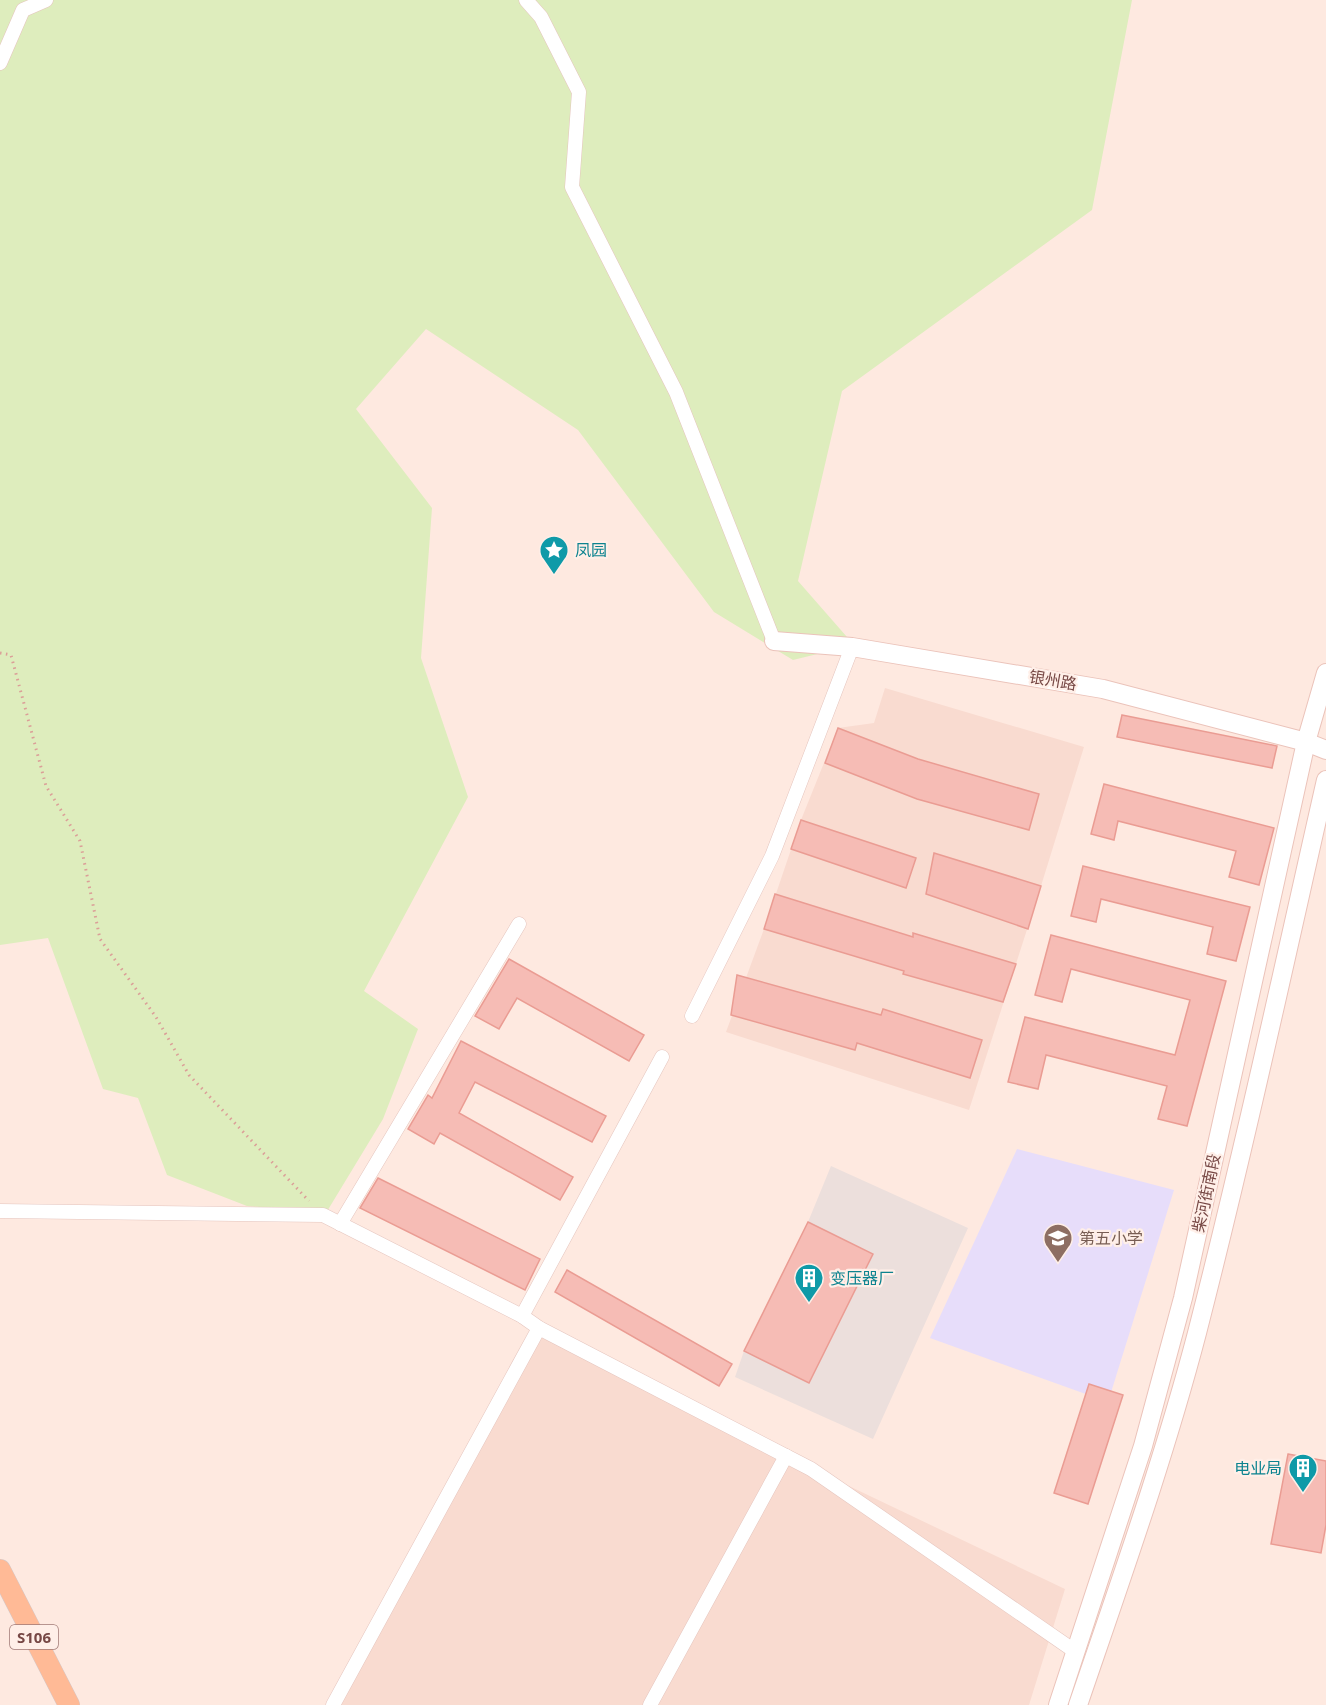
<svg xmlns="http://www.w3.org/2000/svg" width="1326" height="1705" font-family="'Noto Sans','Noto Sans SC',sans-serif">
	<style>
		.residential { fill: #f9dbd0 }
		.industrial { fill: #ecdfdc }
		.education { fill: #e7ddfa }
		.green { fill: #deedbd }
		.building { fill: #f6bcb5; stroke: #ea9c93; stroke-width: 1.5 }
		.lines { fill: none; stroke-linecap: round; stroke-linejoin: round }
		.street-casing { stroke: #e5c5be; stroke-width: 15 }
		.secondary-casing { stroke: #ebc3ba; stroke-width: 20 }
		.primary-casing { stroke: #d6c8c7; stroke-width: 22 }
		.path { stroke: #db9f98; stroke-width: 3; stroke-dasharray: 1.5 4.5; stroke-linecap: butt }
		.street { stroke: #fff; stroke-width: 14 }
		.secondary { stroke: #fff; stroke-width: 18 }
		.primary { stroke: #ffba96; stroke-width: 21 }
		.labels { text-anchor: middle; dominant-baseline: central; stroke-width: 4.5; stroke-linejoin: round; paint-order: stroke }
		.shield { fill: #ffefe8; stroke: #a07a76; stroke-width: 1.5 }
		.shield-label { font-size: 15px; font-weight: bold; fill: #774845 }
		.culture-label { font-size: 16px; fill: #0d838f; stroke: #ffefe8; text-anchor: start }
		.street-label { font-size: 16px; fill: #774845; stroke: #ffefe8 }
		.education-label { font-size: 16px; fill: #785e54; stroke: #ffefe8; text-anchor: start }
	</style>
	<rect width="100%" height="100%" fill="#fee9e0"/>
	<g class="residential">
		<polygon points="885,688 1084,747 1041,886 969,1110 726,1032 764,929 801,820 838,728 874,723"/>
		<polygon points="539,1328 786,1456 1065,1589 1029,1705 332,1705"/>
	</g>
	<polygon class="industrial" points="831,1166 968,1228 873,1439 735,1377 744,1351 808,1222"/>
	<polygon class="education" points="1017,1149 1174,1190 1108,1402 930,1338"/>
	<polygon class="green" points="0,0 1132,0 1092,210 842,391 798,581 854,645 793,660 714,612 578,430 426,329 356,409 432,508 421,658 468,797 364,991 418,1029 383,1119 326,1213 247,1206 167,1175 138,1098 103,1089 48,938 0,945"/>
	<g class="building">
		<polygon points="1122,715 1277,746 1272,768 1117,737"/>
		<polygon points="838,728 918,759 1039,794 1029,830 917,799 825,763"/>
		<polygon points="1104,784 1274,828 1259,885 1229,877 1236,851 1118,821 1114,840 1091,834"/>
		<polygon points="801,820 916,858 906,888 791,849"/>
		<polygon points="934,853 1041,886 1028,929 926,894"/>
		<polygon points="1083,866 1250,907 1236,961 1207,954 1213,927 1101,899 1096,922 1071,916"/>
		<polygon points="775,894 913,937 913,933 1016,964 1003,1002 903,974 904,971 764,929"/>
		<polygon points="1051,935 1226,981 1187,1126 1158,1119 1167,1086 1046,1055 1038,1089 1008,1082 1025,1017 1175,1055 1190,1000 1071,969 1062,1002 1035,995"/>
		<polygon points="509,959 644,1035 629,1061 517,998 499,1029 475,1016"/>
		<polygon points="737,975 881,1015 883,1009 982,1040 970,1078 857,1043 855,1050 731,1015"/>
		<polygon points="461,1041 606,1116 592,1142 475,1082 459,1113 573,1177 560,1200 440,1133 434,1144 408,1129 428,1095 432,1098"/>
		<polygon points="378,1178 540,1259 525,1290 360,1208"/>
		<polygon points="808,1222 873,1254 809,1383 744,1351"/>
		<polygon points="567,1270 732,1364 719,1386 555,1292"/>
		<polygon points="1089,1384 1123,1395 1088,1504 1054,1493"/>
		<polygon points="1288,1454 1326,1461 1326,1525 1321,1553 1271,1544"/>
	</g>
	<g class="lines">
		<g class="street-casing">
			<g id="street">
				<polyline points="526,0 541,17 579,92 572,187 676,392 774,641"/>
				<polyline points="0,63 23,10 46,0"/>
				<polyline points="692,1016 772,856 852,647"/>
				<polyline points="0,1211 323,1215 522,1316 539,1328 811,1469 1076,1652"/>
				<polyline points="340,1224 519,924"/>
				<polyline points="522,1316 662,1057"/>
				<polyline points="333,1705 539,1328"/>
				<polyline points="650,1705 786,1456"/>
			</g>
		</g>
		<g class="secondary-casing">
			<g id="secondary">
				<polyline points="774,641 852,647 1103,689 1306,742 1326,750"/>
				<polyline points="1058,1705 1143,1446 1183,1298 1306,742 1326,673"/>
				<path d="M 1078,1705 C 1120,1582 1164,1459 1197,1333 C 1244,1150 1284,965 1326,780"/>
			</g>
		</g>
		<g class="primary-casing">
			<polyline id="primary" points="0,1570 69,1705"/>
		</g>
		<polyline class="path" points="0,653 11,655 46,786 80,841 100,939 156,1017 189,1075 309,1201"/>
		<use href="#street" class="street"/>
		<use href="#secondary" class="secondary"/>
		<use href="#primary" class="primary"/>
	</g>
	<defs>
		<g id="sight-pin" transform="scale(1.5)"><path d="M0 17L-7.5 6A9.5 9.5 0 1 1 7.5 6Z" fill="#0f9aa8" stroke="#ffefe8"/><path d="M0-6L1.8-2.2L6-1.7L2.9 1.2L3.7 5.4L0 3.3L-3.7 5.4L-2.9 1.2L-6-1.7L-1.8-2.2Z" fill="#fff"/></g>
		<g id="school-pin" transform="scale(1.5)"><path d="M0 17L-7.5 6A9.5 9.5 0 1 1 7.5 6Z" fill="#8d6e63" stroke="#ffefe8"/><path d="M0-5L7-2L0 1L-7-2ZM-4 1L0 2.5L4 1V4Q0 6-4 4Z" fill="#fff"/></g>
		<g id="building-pin" transform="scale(1.5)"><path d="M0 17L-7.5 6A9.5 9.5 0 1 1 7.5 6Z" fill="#0f9aa8" stroke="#ffefe8"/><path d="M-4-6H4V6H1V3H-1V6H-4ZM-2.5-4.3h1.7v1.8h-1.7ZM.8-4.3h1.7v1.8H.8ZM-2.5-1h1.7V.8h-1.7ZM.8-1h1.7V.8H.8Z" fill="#fff"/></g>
	</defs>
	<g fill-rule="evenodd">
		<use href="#sight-pin" x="554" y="550"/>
		<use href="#school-pin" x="1058" y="1238"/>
		<use href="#building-pin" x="809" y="1278"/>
		<use href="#building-pin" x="1303" y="1468"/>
	</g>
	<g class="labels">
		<rect class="shield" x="10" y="1625" width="48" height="24" rx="4.5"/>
		<g class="shield-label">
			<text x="34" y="1637">S106</text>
		</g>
		<g class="culture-label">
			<text x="575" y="550">凤园</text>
			<text x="830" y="1278">变压器厂</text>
			<text x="1282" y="1468" text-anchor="end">电业局</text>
		</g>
		<g class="street-label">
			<text transform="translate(1053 680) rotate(10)">银州路</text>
			<text transform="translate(1206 1193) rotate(-78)">柴河街南段</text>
		</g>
		<g class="education-label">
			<text x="1079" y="1238">第五小学</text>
		</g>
	</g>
</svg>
